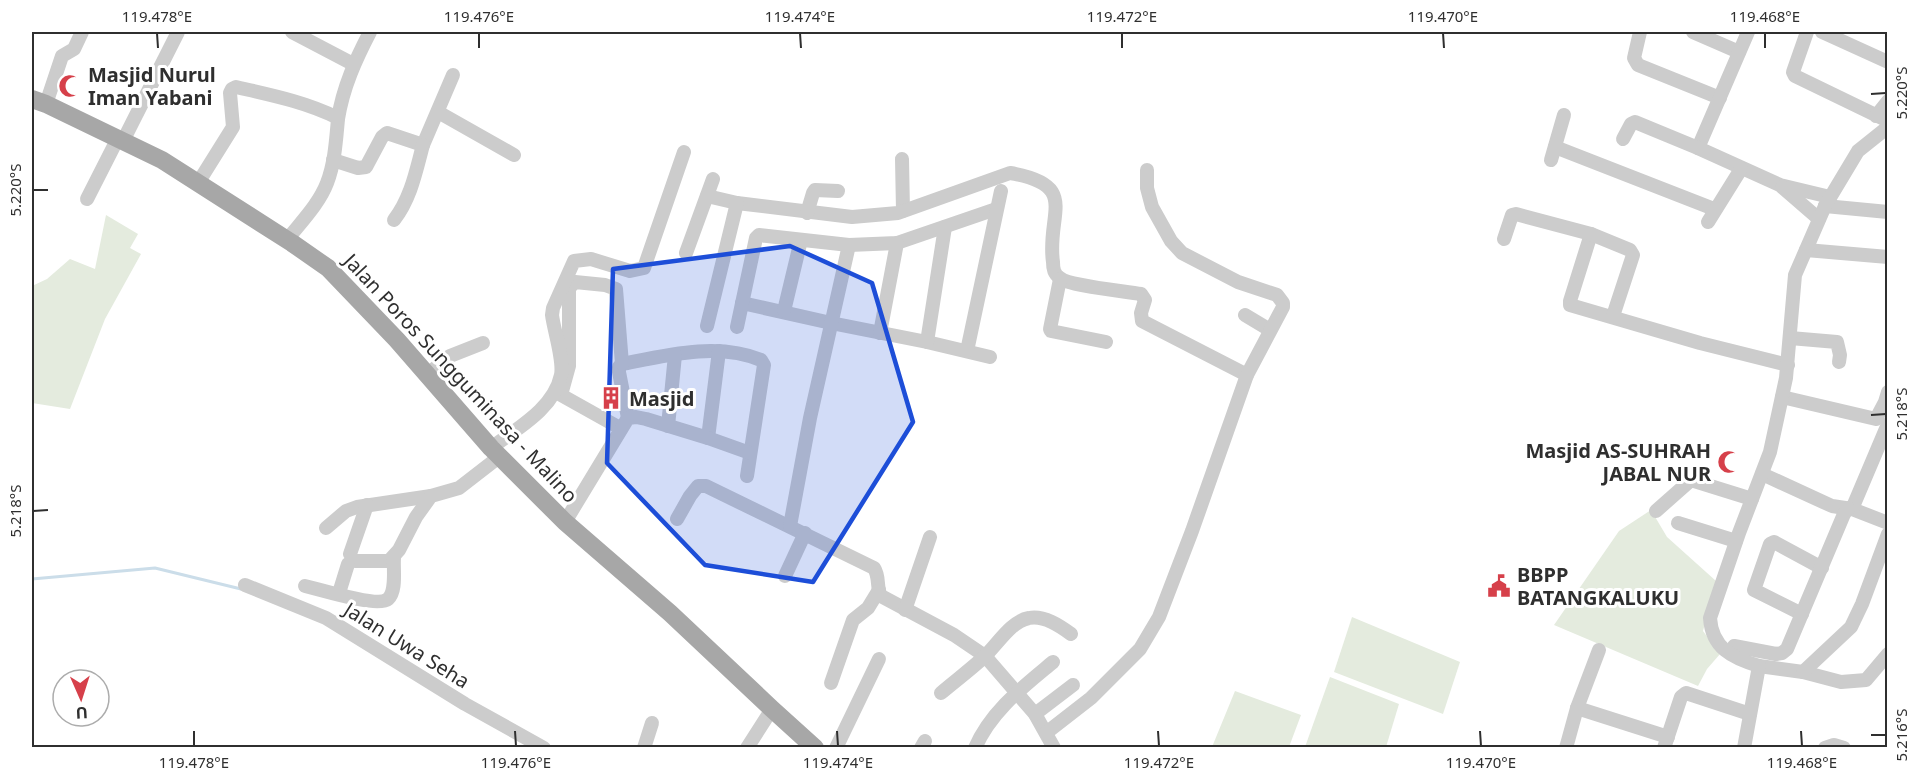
<svg xmlns="http://www.w3.org/2000/svg" width="1919" height="779" font-family="'Noto Sans',sans-serif">
	<style>
		.green { fill: #e4ebde }
		.lines { fill: none; stroke-linecap: round; stroke-linejoin: round }
		.stream { stroke: #cbdde9; stroke-width: 3 }
		.minor { stroke: #ccc; stroke-width: 14 }
		.major { stroke: #a7a7a7; stroke-width: 18 }
		.marked { fill: #1d4ed8; fill-opacity: 0.2; stroke: #1d4ed8; stroke-width: 4.5; stroke-linejoin: round }
		.ticks { fill: none; stroke: #2f2f2f; stroke-width: 2 }
		.labels { text-anchor: middle; dominant-baseline: central; stroke-width: 6; stroke-linejoin: round; paint-order: stroke }
		.poi-label { font-size: 20px; font-weight: bold; fill: #2f2f2f; stroke: #fff; text-anchor: start }
		.street-label { font-size: 20px; fill: #2f2f2f; stroke: #fff }
		.neatline { fill: none; stroke: #2f2f2f; stroke-width: 2 }
		.ticks-label { font-size: 15px; text-anchor: middle; fill: #2f2f2f }
	</style>
	<rect width="100%" height="100%" fill="#fff"/>
	<g class="green">
		<polygon points="106,215 138,234 130,248 141,254 105,319 70,409 32,403 32,286 47,279 70,259 95,269"/>
		<polygon points="1651,510 1667,537 1716,581 1703,631 1720,654 1707,669 1698,686 1554,625 1619,531"/>
		<polygon points="1352,617 1460,662 1443,714 1334,672"/>
		<polygon points="1330,677 1399,704 1386,747 1305,747"/>
		<polygon points="1235,691 1301,715 1289,747 1212,747"/>
	</g>
	<g class="lines">
		<polyline class="stream" points="32,579 155,568 241,589"/>
		<g class="minor">
			<polyline points="292,32 353,64"/>
			<polyline points="1640,32 1634,58 1638,65 1720,98"/>
			<polyline points="1693,32 1739,52"/>
			<polyline points="1748,32 1698,148 1780,185 1830,197"/>
			<polyline points="1807,32 1793,72 1795,76 1888,121"/>
			<polyline points="1822,32 1888,62"/>
			<polyline points="46,104 62,56 74,49 82,32"/>
			<polyline points="438,112 514,155"/>
			<polyline points="1876,116 1888,101"/>
			<polyline points="1623,139 1631,124 1635,122 1698,148"/>
			<polyline points="123,141 178,32"/>
			<polyline points="1555,147 1714,209"/>
			<polyline points="902,159 903,211"/>
			<polyline points="333,160 358,168 366,167 382,137 387,133 423,145 453,75"/>
			<polyline points="1551,160 1564,115"/>
			<path d="M 198,183 L 233,127 L 230,93 L 232,89 L 236,87 C 271,95 306,102 338,118"/>
			<polyline points="1782,187 1819,219"/>
			<path d="M 707,196 L 737,203 L 852,217 L 898,213 L 1010,173 C 1081,185 1046,214 1053,262 C 1053,269 1054,274 1060,278 C 1069,286 1125,291 1141,294 L 1145,300 L 1141,313 L 1142,321 L 1247,375"/>
			<polyline points="87,199 118,138"/>
			<polyline points="1825,206 1888,212"/>
			<polyline points="807,213 813,193 815,190 838,191"/>
			<path d="M 394,220 C 411,198 416,171 423,145"/>
			<polyline points="1708,222 1741,169"/>
			<polyline points="1591,234 1570,301 1570,305 1700,343 1788,365"/>
			<polyline points="1504,239 1512,215 1516,214 1591,234 1630,250 1633,255 1613,316"/>
			<path d="M 287,240 C 301,222 319,204 327,183 C 335,162 336,140 338,119 C 343,87 356,59 370,32"/>
			<polyline points="1806,250 1888,257"/>
			<polyline points="686,253 713,179"/>
			<polyline points="1060,279 1050,329 1051,331 1106,342"/>
			<polyline points="742,303 831,323 927,342 990,357"/>
			<polyline points="784,311 801,240"/>
			<polyline points="1245,315 1270,330"/>
			<polyline points="707,326 737,203"/>
			<polyline points="737,327 756,238 759,235 849,245 897,243 996,209"/>
			<polyline points="880,333 897,243"/>
			<polyline points="1790,338 1837,342 1840,355 1839,362"/>
			<polyline points="927,342 945,227"/>
			<polyline points="967,351 1001,191"/>
			<polyline points="428,374 450,356 483,343"/>
			<polyline points="1782,397 1876,419 1885,402 1888,392"/>
			<path d="M 628,418 L 619,372 L 619,367 L 622,364 C 667,355 718,342 761,360 L 764,365 L 747,476"/>
			<polyline points="668,426 675,355"/>
			<polyline points="620,428 561,395 569,366 569,288 575,282 605,285 616,289 622,364"/>
			<polyline points="708,438 719,351"/>
			<path d="M 491,448 C 516,429 554,409 561,375 C 564,360 554,331 552,315 L 553,308 L 574,261 L 591,259 L 630,271 L 644,268 L 684,152"/>
			<polyline points="1762,474 1832,506 1852,509 1888,523"/>
			<polyline points="1852,509 1888,424"/>
			<polyline points="1656,511 1691,480 1752,499"/>
			<path d="M 677,519 L 690,496 L 698,486 L 706,486 L 874,568 C 880,577 876,587 881,596 L 954,635 L 985,656 L 1035,714 L 1054,748"/>
			<polyline points="565,522 628,418 636,417 646,419 708,438 750,453"/>
			<polyline points="1678,523 1736,541"/>
			<polyline points="790,526 810,418 849,245"/>
			<polyline points="326,528 346,511 357,507 431,496"/>
			<polyline points="350,554 367,505"/>
			<polyline points="355,561 389,561 399,550 416,517 431,496 459,488 499,457"/>
			<polyline points="785,576 805,533"/>
			<polyline points="245,585 326,618 465,704 544,748"/>
			<path d="M 305,586 C 319,589 378,608 388,599 C 397,591 393,569 394,558"/>
			<polyline points="339,593 348,564"/>
			<polyline points="905,610 930,537"/>
			<polyline points="1802,614 1754,590 1770,544 1774,542 1822,568"/>
			<polyline points="1734,646 1776,654 1782,653 1787,649 1844,514 1848,508"/>
			<polyline points="1759,666 1803,672 1841,682 1866,680 1888,654"/>
			<polyline points="1803,672 1851,627 1862,604 1888,534"/>
			<polyline points="831,683 853,620 868,608 879,590"/>
			<path d="M 941,693 C 955,681 970,670 984,657 C 997,645 1011,621 1029,618 C 1044,615 1060,626 1071,634"/>
			<polyline points="1577,708 1668,737"/>
			<polyline points="1035,714 1073,685"/>
			<polyline points="1046,733 1091,698 1140,649 1159,617 1192,531 1247,375 1283,307 1283,303 1277,295 1238,282 1182,253 1171,241 1152,207 1147,188 1147,170"/>
			<polyline points="644,748 652,723"/>
			<polyline points="747,748 772,709"/>
			<polyline points="836,748 879,659"/>
			<polyline points="921,748 925,741"/>
			<path d="M 975,748 C 991,711 1023,687 1053,662"/>
			<polyline points="1566,748 1577,708 1599,650"/>
			<polyline points="1664,748 1681,697 1686,693 1750,714"/>
			<path d="M 1744,748 L 1759,666 C 1732,658 1712,648 1710,618 L 1739,533 L 1770,452 L 1786,378 L 1795,275 L 1825,206 L 1858,151 L 1888,127"/>
			<polyline points="1825,748 1834,745 1844,748"/>
		</g>
		<polyline class="major" points="32,99 46,104 162,160 292,243 328,268 397,340 491,448 565,522 670,613 772,709 815,748"/>
	</g>
	<path class="marked" d="M 790,246 L 872,283 L 913,422 L 813,582 L 705,565 L 607,463 L 613,269 Z"/>
	<path class="ticks" d="M 157,33 L 158,48M 479,33 L 479,48M 800,33 L 801,48M 1122,33 L 1122,48M 1443,33 L 1444,48M 1765,33 L 1765,48M 1871,94 L 1886,93M 33,190 L 48,190M 1871,415 L 1886,414M 33,511 L 48,510M 194,731 L 194,746M 515,731 L 516,746M 837,731 L 838,746M 1158,731 L 1159,746M 1480,731 L 1481,746M 1801,731 L 1802,746M 1871,735 L 1886,735"/>
	<defs>
		<g id="mosque-bare" transform="scale(1.8)"><path d="M3.5-4.9A6 6 0 1 0 3.5 4.9A5 5 0 1 1 3.5-4.9Z" fill="#d6404a" stroke="#fff" stroke-width="2.5" paint-order="stroke"/></g>
		<g id="building-bare" transform="scale(1.8)"><path d="M-4-6H4V6H1V3H-1V6H-4ZM-2.5-4.3h1.7v1.8h-1.7ZM.8-4.3h1.7v1.8H.8ZM-2.5-1h1.7V.8h-1.7ZM.8-1h1.7V.8H.8Z" fill="#d6404a" stroke="#fff" stroke-width="2.5" paint-order="stroke"/></g>
		<g id="civic-bare" transform="scale(1.8)"><path d="M-.6-6.5H3V-4.5H.6V-3L4-1V1h2V6H-6V1h2V-1L-.6-3ZM-1.2 2.5V6h2.4V2.5Z" fill="#d6404a" stroke="#fff" stroke-width="2.5" paint-order="stroke"/></g>
	</defs>
	<g fill-rule="evenodd">
		<use href="#mosque-bare" x="70" y="86"/>
		<use href="#building-bare" x="611" y="398"/>
		<use href="#mosque-bare" x="1729" y="462"/>
		<use href="#civic-bare" x="1499" y="586"/>
	</g>
	<g class="labels">
		<g class="poi-label">
			<text x="88" y="74">Masjid Nurul<tspan x="88" dy="23">Iman Yabani</tspan></text>
			<text x="629" y="398">Masjid</text>
			<text x="1711" y="450" text-anchor="end">Masjid AS-SUHRAH<tspan x="1711" dy="23">JABAL NUR</tspan></text>
			<text x="1517" y="574">BBPP<tspan x="1517" dy="23">BATANGKALUKU</tspan></text>
		</g>
		<g class="street-label">
			<text transform="translate(461 378) rotate(47)">Jalan Poros Sungguminasa - Malino</text>
			<text transform="translate(407 645) rotate(32)">Jalan Uwa Seha</text>
		</g>
	</g>
	<rect width="1919" height="779" fill="none" stroke="#ffffff" stroke-width="66"/>
	<g transform="translate(81 698) rotate(177)"><circle r="28" fill="#ffffff" stroke="#acacac" stroke-width="1.5"/>
	<path d="M0-4.5L10 22L0 15L-10 22Z" fill="#d6404a"/>
	<text y="-9" font-size="16" font-weight="bold" text-anchor="middle" fill="#2f2f2f">U</text>
	</g>
	<rect x="33" y="33" width="1853" height="713" class="neatline"/>
	<g class="ticks-label">
		<text x="157" y="22">119.478°E</text>
		<text x="479" y="22">119.476°E</text>
		<text x="800" y="22">119.474°E</text>
		<text x="1122" y="22">119.472°E</text>
		<text x="1443" y="22">119.470°E</text>
		<text x="1765" y="22">119.468°E</text>
		<text transform="translate(1902 93) rotate(-90)" y="5">5.220°S</text>
		<text transform="translate(16 190) rotate(-90)" y="5">5.220°S</text>
		<text transform="translate(1902 414) rotate(-90)" y="5">5.218°S</text>
		<text transform="translate(16 511) rotate(-90)" y="5">5.218°S</text>
		<text transform="translate(1902 735) rotate(-90)" y="5">5.216°S</text>
		<text x="194" y="768">119.478°E</text>
		<text x="516" y="768">119.476°E</text>
		<text x="838" y="768">119.474°E</text>
		<text x="1159" y="768">119.472°E</text>
		<text x="1481" y="768">119.470°E</text>
		<text x="1802" y="768">119.468°E</text>
	</g>
</svg>
